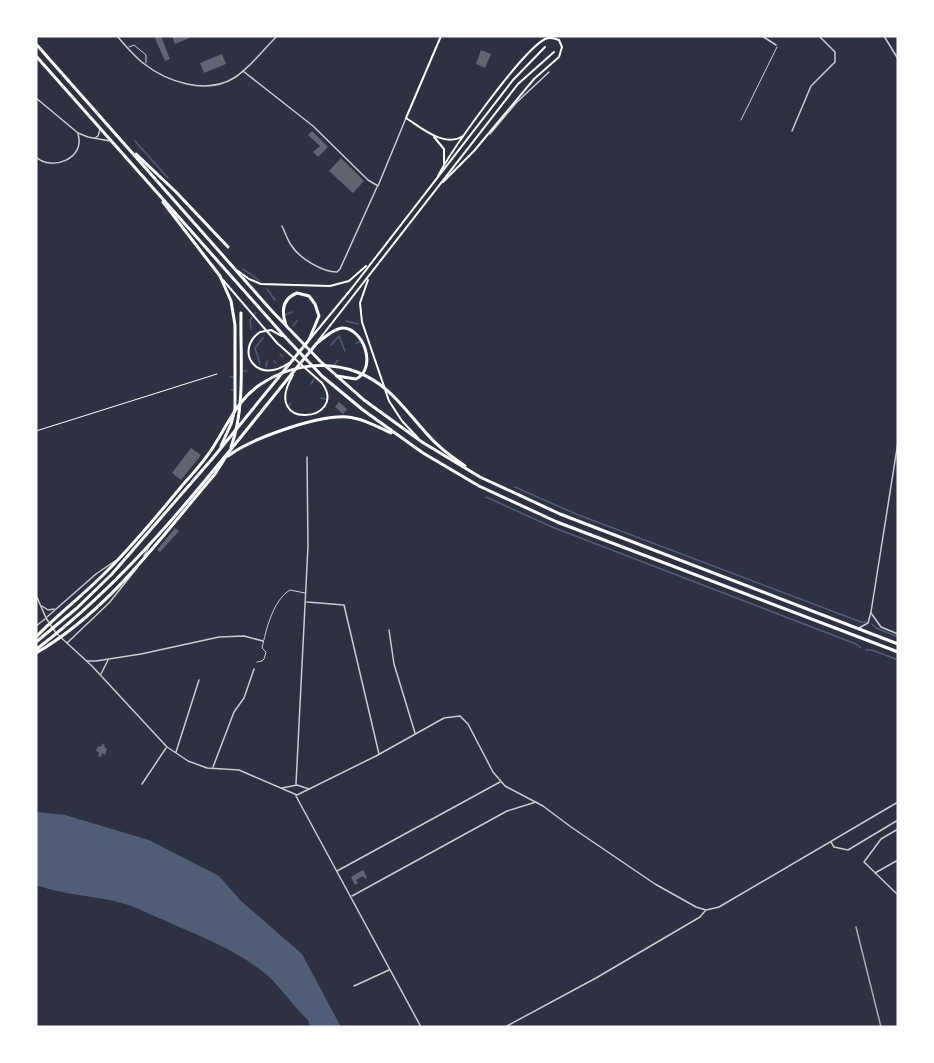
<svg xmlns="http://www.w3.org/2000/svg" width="934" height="1063" font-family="Arial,sans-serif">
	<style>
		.water { fill: #4f5d75 }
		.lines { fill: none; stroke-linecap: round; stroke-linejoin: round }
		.stream { stroke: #4f5d75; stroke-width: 1.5 }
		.building { fill: #626471 }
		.path { stroke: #fff; stroke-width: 1 }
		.service { stroke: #caccd0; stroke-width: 1 }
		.minor { stroke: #caccd0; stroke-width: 1.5 }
		.tertiary { stroke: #caccd0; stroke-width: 1.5 }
		.secondary { stroke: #fff; stroke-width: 2 }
		.primary { stroke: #fff; stroke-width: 2 }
		.trunk { stroke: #fff; stroke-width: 3 }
		.motorway { stroke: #fff; stroke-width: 3 }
		.rail { stroke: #abadb3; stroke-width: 1.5 }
	</style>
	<rect width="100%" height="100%" fill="#2d3142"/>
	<path class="water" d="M 36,812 L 65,815 L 149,840 L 219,876 L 241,901 L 302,954 L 341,1027 L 310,1027 L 308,1020 C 294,1007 283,990 268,976 C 237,949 196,935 159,918 C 148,914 137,907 125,904 C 96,895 65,896 36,885 Z"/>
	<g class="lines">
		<g class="stream">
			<polyline points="135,141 168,178"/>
			<polyline points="243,269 259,280"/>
			<polyline points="267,289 275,300"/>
			<polyline points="285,315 292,312"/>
			<polyline points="346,321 358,324"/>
			<polyline points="293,326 297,321"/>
			<polyline points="251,329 250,320 256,312"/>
			<polyline points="356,343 360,342"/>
			<polyline points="331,345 339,336 345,351"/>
			<polyline points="280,354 283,357"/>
			<polyline points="274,361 276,363"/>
			<polyline points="260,364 255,348 263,338"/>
			<polyline points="334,365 338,360"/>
			<polyline points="266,367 267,361"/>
			<polyline points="244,371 247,371"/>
			<polyline points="230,377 233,377"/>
			<polyline points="311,384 314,379"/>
			<polyline points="231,390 233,390"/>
			<polyline points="321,398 325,399"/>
			<polyline points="289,405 291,403"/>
			<polyline points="515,487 576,514 861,622 866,622"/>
			<polyline points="486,497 552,527 856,644 861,648"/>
			<polyline points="872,624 876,628 898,637"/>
			<polyline points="866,650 872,650 898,660"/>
		</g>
	</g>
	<g class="building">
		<polygon points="154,36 161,36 170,59 165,61"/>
		<polygon points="172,36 194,36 175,44"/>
		<polygon points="481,50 491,54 485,68 476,64"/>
		<polygon points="222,54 226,64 204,73 200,63"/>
		<polygon points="312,131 328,147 318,157 313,152 320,146 308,135"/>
		<polygon points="341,158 364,181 353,193 329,171"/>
		<polygon points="339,402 347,409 343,414 335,407"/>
		<polygon points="191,448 201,455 181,480 172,473"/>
		<polygon points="175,528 179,531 160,552 157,550"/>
		<polygon points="104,743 105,748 107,749 105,755 102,753 101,757 98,756 99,752 96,751 98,746 100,747"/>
		<polygon points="363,870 367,877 365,879 363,876 356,880 358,883 355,885 351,877"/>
	</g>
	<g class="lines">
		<polyline class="path" points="36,431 217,374"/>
		<g class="service">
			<polyline points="129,47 134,45 146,55 146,63"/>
			<polyline points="741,120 777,47"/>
			<path d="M 257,662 L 262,661 L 264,659 L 266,652 L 262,648 C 266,630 273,600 290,590 L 305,593"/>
		</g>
		<g class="minor">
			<polyline points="762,36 776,45"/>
			<polyline points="884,36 898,59"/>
			<polyline points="792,131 811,86 835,62 835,52 819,36"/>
			<polyline points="490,134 516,103 549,72"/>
			<path d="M 36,157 C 52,172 86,158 78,134"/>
			<path d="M 282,226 C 285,232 287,239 291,245 C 299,258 322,272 337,272 L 340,269 L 377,187"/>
			<polyline points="307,602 344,605 379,754"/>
			<polyline points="871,613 881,627 898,634"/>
			<polyline points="36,626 45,619"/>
			<polyline points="859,628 868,623 871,612 898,442"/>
			<polyline points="389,630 394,664 415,733"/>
			<polyline points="87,661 96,661 141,654 219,637 244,636 263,641"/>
			<polyline points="101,674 108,660"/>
			<polyline points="176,752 199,680"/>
			<polyline points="213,767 234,712 244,698 254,669"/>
			<polyline points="142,784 166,748"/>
			<polyline points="296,784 308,546 307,457"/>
			<polyline points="296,796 421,1027"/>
			<polyline points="898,829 881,839 864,862 898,895"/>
			<polyline points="831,842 834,847 848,850 898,820"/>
			<polyline points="337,871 500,782"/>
			<polyline points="875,873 898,860"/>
			<polyline points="352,896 507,811 536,802"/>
			<polyline points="354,986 389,970"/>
			<polyline points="505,1027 596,978 700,917 705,911"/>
		</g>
		<g class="tertiary">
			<path d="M 117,36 C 125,45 133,55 143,63 C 167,82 206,95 234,78 C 250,68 263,50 277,36"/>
			<polyline points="243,71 313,126 368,180 378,186 406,118"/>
			<polyline points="36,98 78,133 88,137 110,141"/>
			<polyline points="95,138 98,136 100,130"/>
			<polyline points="144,556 149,547"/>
			<polyline points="36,595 46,618 56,633 92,666 167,747 188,761 207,768 239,770 297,795 376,756 444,718 460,716 468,724 493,772 505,786 543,806 571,827 655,884 696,907 706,910 719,907 898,802"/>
			<polyline points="42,606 48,610 54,609"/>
			<polyline points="47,617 96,574 115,561"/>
			<polyline points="67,643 109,603 137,568"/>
			<polyline points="282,788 297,785 309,789"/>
		</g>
		<g class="secondary">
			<path d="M 441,36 L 406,118 C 422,128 444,148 463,136"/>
			<polyline points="434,137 444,149 444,163"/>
			<path d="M 438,176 C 452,149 521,52 545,39 C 550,37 554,38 559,40 L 562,47 L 559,57 L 534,79 L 474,151 L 443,182"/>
		</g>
		<g class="primary">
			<polyline points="238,271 249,279 261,284 330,286 349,281 366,266"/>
			<path d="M 223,280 L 277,343 L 322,383 C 350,422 259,432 293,375"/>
			<polyline points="368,280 360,303 362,322 389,401 402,421 418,438"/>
			<path d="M 282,336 L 271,330 L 260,332 C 234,350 256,386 289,363"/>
			<polyline points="310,339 352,288 513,80 545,47"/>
			<polyline points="318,341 518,84 554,52"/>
		</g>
		<g class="trunk">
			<polyline points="36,44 271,310 320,361 364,400 422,442 480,477 560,514 898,644"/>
			<polyline points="36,56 286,338 322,376 363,410 423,453 479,486 557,522 898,652"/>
			<polyline points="136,154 176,192 228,247"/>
			<polyline points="163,202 220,276 231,301 235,325 235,409 231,424 221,446"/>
			<path d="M 231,447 C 246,407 240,355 241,313"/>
			<path d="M 228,456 C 252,438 318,415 347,417 C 362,418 378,427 391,433"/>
			<path d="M 36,637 C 57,615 81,597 103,575 C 131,548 156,517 181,487 C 193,473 206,460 215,444 C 229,422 238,399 261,384 C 289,365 325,360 357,372 C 389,384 405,410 427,434 C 438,447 451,456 465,466"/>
			<path d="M 36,642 L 77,608 L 112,574 L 212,459 L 309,340 L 319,316 L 315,304 L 309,296 L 297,293 C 282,299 281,311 286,325"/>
			<path d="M 38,648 C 148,564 229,449 317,343 C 324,338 333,329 342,328 C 363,327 378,368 356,379 L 337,376"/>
			<path d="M 36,653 C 110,610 160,538 215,474 L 227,455"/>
		</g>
		<polyline class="motorway" points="36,650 38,648"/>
		<polyline class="rail" points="856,927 881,1027"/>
	</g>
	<rect width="934" height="1063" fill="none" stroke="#ffffff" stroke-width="75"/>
</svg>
